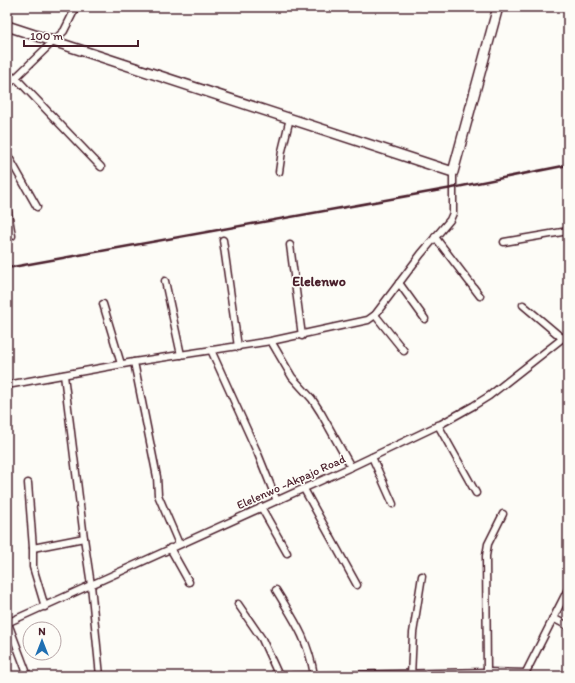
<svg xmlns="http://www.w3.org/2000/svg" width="575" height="683" font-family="Itim,sans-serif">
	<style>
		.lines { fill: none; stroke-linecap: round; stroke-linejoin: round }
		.street-casing { stroke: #4a1f2b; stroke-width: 9 }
		.secondary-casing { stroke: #4a1f2b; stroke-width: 12 }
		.street { stroke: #fdfcf7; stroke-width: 6 }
		.secondary { stroke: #fdfcf7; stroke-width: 9 }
		.rail { stroke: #4a1f2b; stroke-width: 2.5 }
		.labels { text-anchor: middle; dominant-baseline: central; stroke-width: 3.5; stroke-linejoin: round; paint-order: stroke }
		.street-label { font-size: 12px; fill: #4a1f2b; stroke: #fdfcf7 }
		.quarter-label { font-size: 14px; font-weight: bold; fill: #4a1f2b; stroke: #fdfcf7 }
	</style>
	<rect width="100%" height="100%" fill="#fdfcf7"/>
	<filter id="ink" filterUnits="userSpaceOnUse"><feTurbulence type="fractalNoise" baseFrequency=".025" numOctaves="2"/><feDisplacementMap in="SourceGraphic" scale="8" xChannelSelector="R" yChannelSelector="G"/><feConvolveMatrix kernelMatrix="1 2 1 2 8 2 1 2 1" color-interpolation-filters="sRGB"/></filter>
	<g filter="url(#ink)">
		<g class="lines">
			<g class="street-casing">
				<g id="street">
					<polyline points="16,78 101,167"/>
					<polyline points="7,86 64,31 76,7"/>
					<polyline points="7,154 37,207"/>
					<polyline points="279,172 282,151 290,118"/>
					<polyline points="7,206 12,236"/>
					<polyline points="435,237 480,296"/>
					<polyline points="223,240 238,347"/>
					<polyline points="504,242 568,231"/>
					<polyline points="290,245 302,336"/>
					<polyline points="165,281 181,355"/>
					<polyline points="399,283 425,319"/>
					<polyline points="103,304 121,364"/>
					<polyline points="523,305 562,338"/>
					<polyline points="375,315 404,351"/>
					<polyline points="271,341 292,377 312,399 321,413 351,467"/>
					<polyline points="211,350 258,454 277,501"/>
					<polyline points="134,362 157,477 158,495 179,544"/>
					<polyline points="64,375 84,538 91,585 100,676"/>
					<polyline points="7,385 134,362 271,341 368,320 375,315 421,254 450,220 453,213 453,172"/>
					<polyline points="438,425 476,493"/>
					<polyline points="372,457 393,504"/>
					<polyline points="28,483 33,548 33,567 45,607"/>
					<polyline points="304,489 357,585"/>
					<polyline points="261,507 287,553"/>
					<polyline points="33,548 84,538"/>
					<polyline points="170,548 189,582"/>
					<path d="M 276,590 C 294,620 308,639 314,675"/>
					<polyline points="238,604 262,639 279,676"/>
					<polyline points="553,618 568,626"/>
					<polyline points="7,623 351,467 441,424 473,406 489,396 568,334"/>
					<polyline points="8,623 28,676"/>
					<polyline points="487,672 486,556 488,544 503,514"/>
					<polyline points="293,676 487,672 525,673"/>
					<polyline points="411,676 413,633 422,576"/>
					<polyline points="524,676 568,589"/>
				</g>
			</g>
			<g class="secondary-casing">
				<polyline id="secondary" points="7,26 453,172 498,7"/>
			</g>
			<use href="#street" class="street"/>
			<use href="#secondary" class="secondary"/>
			<polyline class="rail" points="7,268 452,188 568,165"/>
		</g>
	</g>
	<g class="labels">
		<g class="street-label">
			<text transform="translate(291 482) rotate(-24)">Elelenwo -Akpajo Road</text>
		</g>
		<g class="quarter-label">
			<text x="319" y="281">Elelenwo</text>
		</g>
	</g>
	<rect width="575" height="683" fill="none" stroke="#fdfcf7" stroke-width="24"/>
	<rect x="12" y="12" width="551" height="659" fill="none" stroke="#4a1f2b" stroke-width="1.5" filter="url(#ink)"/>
	<g transform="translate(42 641)"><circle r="19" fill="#fdfcf7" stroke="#b5a4a5"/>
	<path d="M0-3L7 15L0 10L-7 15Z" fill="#1f6fb2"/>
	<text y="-6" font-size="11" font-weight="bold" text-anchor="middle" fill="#4a1f2b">N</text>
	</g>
	<path d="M24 40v6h114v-6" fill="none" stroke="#4a1f2b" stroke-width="2"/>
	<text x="30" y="40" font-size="12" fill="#4a1f2b" stroke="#fdfcf7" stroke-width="3" paint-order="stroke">100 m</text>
</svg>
